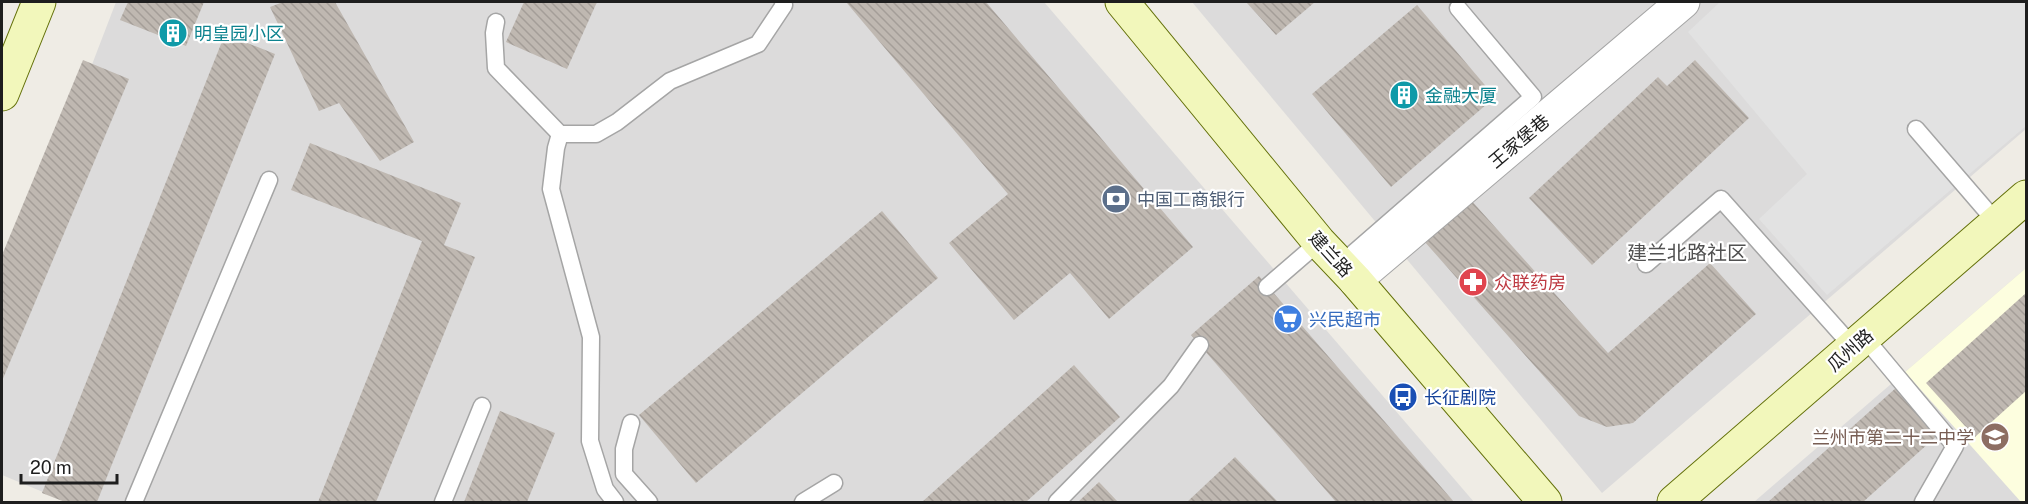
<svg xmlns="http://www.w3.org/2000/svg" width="2028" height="504" font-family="'Public Sans','Noto Sans SC',sans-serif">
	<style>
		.residential { fill: #dcdbdb }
		.education { fill: #fdfedf }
		.parking { fill: #e2e2e2 }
		.building { fill: url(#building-back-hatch) }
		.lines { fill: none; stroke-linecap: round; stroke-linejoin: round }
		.lane-casing { stroke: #a5a5a5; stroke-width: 19 }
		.street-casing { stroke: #a5a5a5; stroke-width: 35 }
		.secondary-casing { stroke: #64710a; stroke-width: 35 }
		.lane { stroke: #fff; stroke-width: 16 }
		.street { stroke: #fff; stroke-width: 33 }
		.secondary { stroke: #f2f7bb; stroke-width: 33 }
		.labels { text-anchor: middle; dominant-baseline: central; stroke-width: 4.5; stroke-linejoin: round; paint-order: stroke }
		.culture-label { font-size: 18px; fill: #0d838f; stroke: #fff; text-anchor: start }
		.street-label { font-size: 18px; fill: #1e1e1e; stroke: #fff }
		.service-label { font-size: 18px; fill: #4e5e75; stroke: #fff; text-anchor: start }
		.health-label { font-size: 18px; fill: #be3a42; stroke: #fff; text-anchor: start }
		.shop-label { font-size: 18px; fill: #366cbe; stroke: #fff; text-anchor: start }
		.transit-label { font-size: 18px; fill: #164399; stroke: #fff; text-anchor: start }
		.education-label { font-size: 18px; fill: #785e54; stroke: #fff; text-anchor: end }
		.neighbourhood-label { font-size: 20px; fill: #515151; stroke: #fff }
	</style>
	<defs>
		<pattern id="building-back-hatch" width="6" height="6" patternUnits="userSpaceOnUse" patternTransform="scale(1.5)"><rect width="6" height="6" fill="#bfb8b1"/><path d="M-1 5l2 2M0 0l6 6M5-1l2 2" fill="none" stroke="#a49e98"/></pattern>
	</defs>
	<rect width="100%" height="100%" fill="#efece5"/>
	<g class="residential">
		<polygon points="116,2 1044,2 1474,502 67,502 2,475 2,299"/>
		<polygon points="1192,2 2026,2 2026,129 1602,493"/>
		<polygon points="2026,268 2026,502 1754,502 1905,372"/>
	</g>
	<polygon class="education" points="2026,268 2026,502 2021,502 1905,372"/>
	<polygon class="parking" points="1720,2 2026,2 2026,126 1827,295 1759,219 1807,174 1688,32"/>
	<g class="building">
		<polygon points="128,2 204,2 186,46 120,20"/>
		<polygon points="283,2 335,2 414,142 380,161 339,103 319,111 270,7"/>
		<polygon points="524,2 597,2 567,69 506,42"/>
		<polygon points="846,2 986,2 1193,247 1109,319 1070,273 1014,320 949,243 1008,194"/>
		<polygon points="1246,2 1315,2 1276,35"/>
		<polygon points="1417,5 1495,97 1391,187 1312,94"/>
		<polygon points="225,34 275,54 97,502 65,502 42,493"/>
		<polygon points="83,60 129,79 2,381 2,255"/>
		<polygon points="1695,60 1749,118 1592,265 1529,198 1658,77 1667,86"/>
		<polygon points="310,143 461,203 444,245 475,257 376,502 318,502 422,241 291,190"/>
		<polygon points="1470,199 1608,353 1710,263 1756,314 1633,423 1607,427 1579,416 1424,241"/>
		<polygon points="882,211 938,278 696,483 639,415"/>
		<polygon points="1259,276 1454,502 1336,502 1191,335"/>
		<polygon points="2026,293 2026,391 1975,437 1926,383"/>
		<polygon points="1074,365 1120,417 1026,502 922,502"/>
		<polygon points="1897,387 1939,434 1863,502 1768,502"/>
		<polygon points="500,411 555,433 527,502 464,502"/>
		<polygon points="1235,457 1278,502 1187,502"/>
		<polygon points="1099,482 1118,502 1078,502"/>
	</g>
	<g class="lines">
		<g class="lane-casing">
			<g id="lane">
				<polyline points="496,22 494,33 496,68 560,134 596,134 617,122 670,81 758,44 784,5 783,2"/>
				<polyline points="1916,129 1997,223"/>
				<polyline points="560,134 556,148 551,189 591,337 590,441 605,489 615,502"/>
				<polyline points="1341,264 1533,97 1458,8"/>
				<polyline points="1646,264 1721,199 1853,347"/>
				<polyline points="1267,287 1319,242"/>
				<polyline points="1864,337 1955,446 1923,502"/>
				<polyline points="631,423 624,449 624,474 649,502"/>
				<polyline points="134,502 269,180"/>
				<polyline points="443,502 482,406"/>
				<polyline points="803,502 834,483"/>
				<polyline points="1057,502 1171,386 1200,345"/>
			</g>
		</g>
		<g class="street-casing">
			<polyline id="street" points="1355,280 1683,2"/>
		</g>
		<g class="secondary-casing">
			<g id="secondary">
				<polyline points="1122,2 1319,242 1355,280 1545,502"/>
				<polyline points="2,94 39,2"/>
				<polyline points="1674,502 2026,197"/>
			</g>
		</g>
		<use href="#lane" class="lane"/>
		<use href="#street" class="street"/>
		<use href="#secondary" class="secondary"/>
	</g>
	<defs>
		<g id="building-disc" transform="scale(1.5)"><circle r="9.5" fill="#0f9aa8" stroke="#fff"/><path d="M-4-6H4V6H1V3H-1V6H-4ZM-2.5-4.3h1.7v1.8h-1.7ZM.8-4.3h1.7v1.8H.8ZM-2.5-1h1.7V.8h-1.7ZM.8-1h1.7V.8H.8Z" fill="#fff"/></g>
		<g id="bank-disc" transform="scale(1.5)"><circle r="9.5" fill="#5c6f8a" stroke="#fff"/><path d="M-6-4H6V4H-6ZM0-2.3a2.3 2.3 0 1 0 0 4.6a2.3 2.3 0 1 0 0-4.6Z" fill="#fff"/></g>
		<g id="pharmacy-disc" transform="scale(1.5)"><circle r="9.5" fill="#e0444e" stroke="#fff"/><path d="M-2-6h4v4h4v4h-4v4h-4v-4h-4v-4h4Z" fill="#fff"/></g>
		<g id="supermarket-disc" transform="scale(1.5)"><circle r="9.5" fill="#3f7fe0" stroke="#fff"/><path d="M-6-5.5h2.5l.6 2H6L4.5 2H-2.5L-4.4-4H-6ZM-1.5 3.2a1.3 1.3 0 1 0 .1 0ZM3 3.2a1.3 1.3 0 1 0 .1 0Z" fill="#fff"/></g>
		<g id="bus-disc" transform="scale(1.5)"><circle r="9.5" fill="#1a4fb4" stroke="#fff"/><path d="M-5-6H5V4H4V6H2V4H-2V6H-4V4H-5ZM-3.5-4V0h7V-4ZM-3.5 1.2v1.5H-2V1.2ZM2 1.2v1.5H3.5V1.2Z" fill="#fff"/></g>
		<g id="school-disc" transform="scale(1.5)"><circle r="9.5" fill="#8d6e63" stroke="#fff"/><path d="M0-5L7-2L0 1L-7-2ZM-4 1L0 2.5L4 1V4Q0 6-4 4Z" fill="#fff"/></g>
	</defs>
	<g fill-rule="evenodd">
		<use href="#building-disc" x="173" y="33"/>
		<use href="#building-disc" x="1404" y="95"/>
		<use href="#bank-disc" x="1116" y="199"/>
		<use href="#pharmacy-disc" x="1473" y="282"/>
		<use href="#supermarket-disc" x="1288" y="319"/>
		<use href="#bus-disc" x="1403" y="397"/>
		<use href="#school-disc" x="1995" y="437"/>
	</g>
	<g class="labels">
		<g class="culture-label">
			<text x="194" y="33">明皇园小区</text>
			<text x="1425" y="95">金融大厦</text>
		</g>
		<g class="street-label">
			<text transform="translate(1519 141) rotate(-40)">王家堡巷</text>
			<text transform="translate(1331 254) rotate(48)">建兰路</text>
			<text transform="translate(1850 350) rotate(-41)">瓜州路</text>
		</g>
		<g class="service-label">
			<text x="1137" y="199">中国工商银行</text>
		</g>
		<g class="health-label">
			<text x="1494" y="282">众联药房</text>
		</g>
		<g class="shop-label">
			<text x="1309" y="319">兴民超市</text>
		</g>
		<g class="transit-label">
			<text x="1424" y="397">长征剧院</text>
		</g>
		<g class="education-label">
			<text x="1974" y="437">兰州市第二十二中学</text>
		</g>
		<g class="neighbourhood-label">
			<text x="1687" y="253">建兰北路社区</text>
		</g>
	</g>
	<rect width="2028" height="504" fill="none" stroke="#1e1e1e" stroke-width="6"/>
	<path d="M21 474v9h96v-9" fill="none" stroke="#1e1e1e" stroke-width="3"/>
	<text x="30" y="474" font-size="18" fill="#1e1e1e" stroke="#ffffff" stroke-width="4.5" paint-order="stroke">20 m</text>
</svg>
